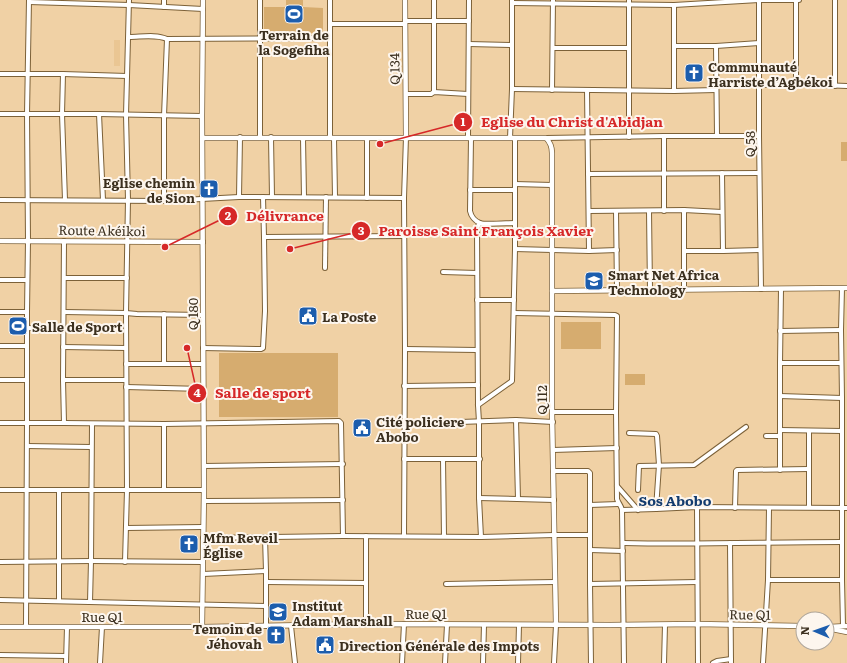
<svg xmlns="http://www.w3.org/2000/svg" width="847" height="663" font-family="Literata,serif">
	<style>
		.built { fill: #eac693 }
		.green { fill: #d6ac6f }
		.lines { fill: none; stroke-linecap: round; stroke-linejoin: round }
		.minor-casing { stroke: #7c6138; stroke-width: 6 }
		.tertiary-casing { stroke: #7c6138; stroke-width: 6 }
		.minor { stroke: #fff; stroke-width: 4 }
		.tertiary { stroke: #fff; stroke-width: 4.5 }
		.labels { text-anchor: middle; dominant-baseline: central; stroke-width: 4; stroke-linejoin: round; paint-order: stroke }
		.poi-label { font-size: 13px; font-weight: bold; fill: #3b2f1e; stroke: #fdf6ee; text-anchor: start }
		.street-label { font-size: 13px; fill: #3b2f1e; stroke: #fdf6ee }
		.neighbourhood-label { font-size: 14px; font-weight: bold; fill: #123b6e; stroke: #fdf6ee }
		.leader { fill: none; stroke: #d62828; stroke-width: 1.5 }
		.callout-dot { fill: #d62828; stroke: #fdf6ee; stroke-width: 1.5 }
		.mark-label { font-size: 12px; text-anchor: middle; font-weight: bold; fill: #fff }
		.callout-label { font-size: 14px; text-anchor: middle; font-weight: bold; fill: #d62828; stroke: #fdf6ee; stroke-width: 4; stroke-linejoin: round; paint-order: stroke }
	</style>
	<rect width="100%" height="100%" fill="#f0d1a5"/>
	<rect class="built" x="114" y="40" width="6" height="26"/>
	<g class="green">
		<polygon points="286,0 303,0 303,7 323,8 323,33 264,34 264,7 286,7"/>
		<rect x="841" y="142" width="6" height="19"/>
		<rect x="561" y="322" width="40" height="27"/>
		<rect x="219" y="353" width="119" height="64"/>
		<rect x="625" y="374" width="20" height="11"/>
	</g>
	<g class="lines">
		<g class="minor-casing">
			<g id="minor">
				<polyline points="164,0 164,7"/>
				<polyline points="260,0 260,138"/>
				<polyline points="434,0 434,92"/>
				<polyline points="759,0 759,136 761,289"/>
				<polyline points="796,0 796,84"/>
				<polyline points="835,0 835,86"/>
				<polyline points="29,2 129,5 203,9"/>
				<polyline points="512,3 674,5 759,0 799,0"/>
				<polyline points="405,21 469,21"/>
				<polyline points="330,24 405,24"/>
				<path d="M 129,37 C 141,37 156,34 167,39 L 330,38"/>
				<polyline points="469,44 511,45"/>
				<polyline points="674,46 716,46 759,43"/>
				<polyline points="716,46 717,135"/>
				<polyline points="553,48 629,48"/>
				<polyline points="0,74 63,74 127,76"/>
				<polyline points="63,74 62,114 65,200"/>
				<polyline points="759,85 796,84 847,86"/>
				<polyline points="512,89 674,91 716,90"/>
				<polyline points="552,90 553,0"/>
				<polyline points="587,90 589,251"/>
				<polyline points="674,91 674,5"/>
				<polyline points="406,94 431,94 434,92 468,94"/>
				<polyline points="0,114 99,114 202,116"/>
				<polyline points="99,114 103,200"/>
				<polyline points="664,136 664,211"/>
				<polyline points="271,137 272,197"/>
				<polyline points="468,137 469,0"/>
				<polyline points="629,137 629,0"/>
				<polyline points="303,138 304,197"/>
				<polyline points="330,138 330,0"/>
				<polyline points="334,138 335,197"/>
				<polyline points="367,138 367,198"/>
				<path d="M 471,138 L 470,211 C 471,216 475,221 480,223 C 485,225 508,223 515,223"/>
				<polyline points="510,138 512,89 512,0"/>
				<polyline points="546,138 664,136 759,136"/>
				<polyline points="722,173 723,251"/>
				<polyline points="588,174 759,173"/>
				<polyline points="515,184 552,185"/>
				<polyline points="470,190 515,190"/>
				<polyline points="239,197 240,137"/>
				<polyline points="0,200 164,201 239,197 404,198"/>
				<polyline points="164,201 164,116 167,39"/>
				<polyline points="589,211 684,210 722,212"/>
				<polyline points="616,211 617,290"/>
				<polyline points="649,211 650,290"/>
				<polyline points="480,223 478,226 477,229 478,405 479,422 479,498 481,537"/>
				<polyline points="264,237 404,236"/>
				<polyline points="515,249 589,251 617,250"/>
				<polyline points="684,251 723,251 760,250"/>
				<polyline points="325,268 326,197"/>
				<polyline points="443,272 477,273"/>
				<polyline points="64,278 127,278"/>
				<polyline points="0,280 27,280"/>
				<polyline points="684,290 684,210"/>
				<polyline points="477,300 514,300"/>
				<polyline points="0,312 27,312"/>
				<polyline points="64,312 126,313 137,314 203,315"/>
				<path d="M 514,313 L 615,315 L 617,316 L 616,412 L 617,499 C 618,503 621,505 622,510 L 624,663"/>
				<polyline points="164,314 164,364"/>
				<polyline points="27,328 64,329"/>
				<polyline points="780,331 841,330"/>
				<polyline points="0,346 27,346"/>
				<polyline points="63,347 126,348"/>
				<polyline points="203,348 261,349 263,348 265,311 264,237 263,197"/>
				<polyline points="405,349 477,350"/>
				<polyline points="780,363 841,363"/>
				<polyline points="126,364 203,364"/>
				<polyline points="0,380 27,380"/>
				<polyline points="63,380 126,380"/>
				<polyline points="404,386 478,385"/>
				<polyline points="126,387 203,389"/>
				<polyline points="780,396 842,398"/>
				<polyline points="478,405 512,381 515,249 515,138"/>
				<polyline points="552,412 616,412"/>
				<polyline points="516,420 518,499"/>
				<polyline points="0,423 64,423 164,424 339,421 341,423 343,536"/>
				<polyline points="64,423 63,380 64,241"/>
				<polyline points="164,424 164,490"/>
				<polyline points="404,424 516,420 553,422"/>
				<polyline points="780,430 842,431"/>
				<polyline points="809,431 809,507"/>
				<polyline points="629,433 656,434 657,436 659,465 656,509"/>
				<polyline points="766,436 780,436"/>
				<polyline points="27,446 91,447"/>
				<polyline points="553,450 617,448"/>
				<polyline points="404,459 480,459"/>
				<polyline points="443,459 444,536"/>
				<polyline points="204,466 343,464"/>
				<polyline points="780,470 780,363 781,289"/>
				<polyline points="553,471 588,471 590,473 590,584 591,663"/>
				<polyline points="617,486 638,510"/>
				<polyline points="0,490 204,490"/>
				<polyline points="59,490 59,601"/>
				<polyline points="638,490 639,466 694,465 746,427"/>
				<polyline points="479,498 554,500"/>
				<polyline points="204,501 343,500"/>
				<polyline points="590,505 618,504"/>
				<polyline points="697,507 698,663"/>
				<polyline points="735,508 736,471 737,470 808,469"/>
				<polyline points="622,510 656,509 697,507 847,508"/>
				<polyline points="126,528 203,527"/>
				<polyline points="404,536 405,349 404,198 406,137"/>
				<polyline points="265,537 266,571 266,626"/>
				<polyline points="203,538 343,536 481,537 554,535 590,535"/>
				<path d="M 624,543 C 696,545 769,542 842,542"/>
				<polyline points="730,543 731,663"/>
				<polyline points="590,550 623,551"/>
				<polyline points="0,562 91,561 203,562"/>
				<polyline points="125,562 127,490 126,313 128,200 126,115 129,0"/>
				<polyline points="203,574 266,571"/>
				<polyline points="768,580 842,580 842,398 841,330 842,288"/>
				<polyline points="842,580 843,626"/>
				<polyline points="266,582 366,583"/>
				<polyline points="446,584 555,582"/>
				<polyline points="590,584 697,582"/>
				<polyline points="0,600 266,606"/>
				<polyline points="90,602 91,561 92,424"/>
				<polyline points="366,624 366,536"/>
				<polyline points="291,626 295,663"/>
				<polyline points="26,627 27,423 27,312 28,241 27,114 29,0"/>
				<polyline points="0,655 66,656"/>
				<polyline points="66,663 67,627"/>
				<polyline points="100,663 102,627"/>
				<polyline points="402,663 404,624"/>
				<polyline points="445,663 447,625"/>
				<polyline points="483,663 484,625"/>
				<polyline points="518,663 519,625"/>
				<polyline points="554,663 556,625"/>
				<polyline points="664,663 665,625"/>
				<polyline points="713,663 717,661 731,659"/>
				<polyline points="763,663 768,580 769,508"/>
			</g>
		</g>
		<g class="tertiary-casing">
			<g id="tertiary">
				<polyline points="405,0 406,137"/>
				<path d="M 203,138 L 546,138 C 550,142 552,147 552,153 L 552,412 L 556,625"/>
				<polyline points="0,241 203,242"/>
				<polyline points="552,291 847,288"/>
				<polyline points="0,627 202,627 366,624 610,625 697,624 803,626"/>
				<polyline points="202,627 204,490 202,116 203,0"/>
				<polyline points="829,627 847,626"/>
				<polyline points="827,628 847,632"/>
			</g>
		</g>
		<use href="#minor" class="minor"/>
		<use href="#tertiary" class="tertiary"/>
	</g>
	<defs>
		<g id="stadium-square" transform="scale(1)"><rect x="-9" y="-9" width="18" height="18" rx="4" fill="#1c5dad" stroke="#fdf6ee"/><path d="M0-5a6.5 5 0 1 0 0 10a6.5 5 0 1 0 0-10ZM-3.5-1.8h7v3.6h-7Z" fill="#fff"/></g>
		<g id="church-square" transform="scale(1)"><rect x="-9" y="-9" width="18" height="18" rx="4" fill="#1c5dad" stroke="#fdf6ee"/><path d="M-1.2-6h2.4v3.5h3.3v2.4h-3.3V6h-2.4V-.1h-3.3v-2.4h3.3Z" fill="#fff"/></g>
		<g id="university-square" transform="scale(1)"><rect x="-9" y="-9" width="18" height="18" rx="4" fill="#1c5dad" stroke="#fdf6ee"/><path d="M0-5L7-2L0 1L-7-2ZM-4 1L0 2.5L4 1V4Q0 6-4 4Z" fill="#fff"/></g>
		<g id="civic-square" transform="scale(1)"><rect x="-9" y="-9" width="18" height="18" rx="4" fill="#1c5dad" stroke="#fdf6ee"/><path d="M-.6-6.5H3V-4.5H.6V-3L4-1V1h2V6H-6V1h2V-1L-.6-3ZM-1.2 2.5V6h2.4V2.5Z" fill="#fff"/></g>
	</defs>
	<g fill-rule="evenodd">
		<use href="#stadium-square" x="294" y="14"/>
		<use href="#church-square" x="694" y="73"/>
		<use href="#church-square" x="209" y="189"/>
		<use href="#university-square" x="594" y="281"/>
		<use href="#civic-square" x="308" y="316"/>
		<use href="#stadium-square" x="18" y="326"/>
		<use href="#civic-square" x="362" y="428"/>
		<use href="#church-square" x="189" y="544"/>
		<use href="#university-square" x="278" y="612"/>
		<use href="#church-square" x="276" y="635"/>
		<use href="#civic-square" x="325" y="645"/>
	</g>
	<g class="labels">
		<g class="poi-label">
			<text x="294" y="34" text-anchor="middle">Terrain de<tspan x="294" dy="15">la Sogefiha</tspan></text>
			<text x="708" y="66">Communauté<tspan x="708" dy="15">Harriste d’Agbékoi</tspan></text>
			<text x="195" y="182" text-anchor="end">Eglise chemin<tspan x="195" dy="15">de Sion</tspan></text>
			<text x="608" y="274">Smart Net Africa<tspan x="608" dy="15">Technology</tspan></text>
			<text x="322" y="316">La Poste</text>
			<text x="32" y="326">Salle de Sport</text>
			<text x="376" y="421">Cité policiere<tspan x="376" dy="15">Abobo</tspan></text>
			<text x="203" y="537">Mfm Reveil<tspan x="203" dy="15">Église</tspan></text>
			<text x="292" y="605">Institut<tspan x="292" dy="15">Adam Marshall</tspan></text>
			<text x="262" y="628" text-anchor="end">Temoin de<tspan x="262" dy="15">Jéhovah</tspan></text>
			<text x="339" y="645">Direction Générale des Impots</text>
		</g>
		<g class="street-label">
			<text transform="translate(394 69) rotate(-91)">Q 134</text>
			<text transform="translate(749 144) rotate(-90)">Q 58</text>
			<text transform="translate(102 230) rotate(1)">Route Akéikoi</text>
			<text transform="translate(192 314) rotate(-90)">Q 180</text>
			<text transform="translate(541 400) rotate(-90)">Q 112</text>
			<text x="426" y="613">Rue Q1</text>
			<text transform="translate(750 614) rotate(1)">Rue Q1</text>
			<text x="102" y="616">Rue Q1</text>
		</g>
		<g class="neighbourhood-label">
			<text x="675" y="500">Sos Abobo</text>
		</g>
	</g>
	<path class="leader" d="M380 144L463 122M165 247L228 216M290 249L361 231M187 348L197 393"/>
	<g class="callout-dot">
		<circle cx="380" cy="144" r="4"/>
		<circle cx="165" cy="247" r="4"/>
		<circle cx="290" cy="249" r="4"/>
		<circle cx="187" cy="348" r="4"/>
		<circle cx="463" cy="122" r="10"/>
		<circle cx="228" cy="216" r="10"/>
		<circle cx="361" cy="231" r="10"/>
		<circle cx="197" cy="393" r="10"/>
	</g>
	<g class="mark-label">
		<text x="463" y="126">1</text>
		<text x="228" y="220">2</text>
		<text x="361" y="235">3</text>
		<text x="197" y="397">4</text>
	</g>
	<g class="callout-label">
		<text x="572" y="127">Eglise du Christ d'Abidjan</text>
		<text x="285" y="221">Délivrance</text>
		<text x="486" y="236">Paroisse Saint François Xavier</text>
		<text x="263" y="398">Salle de sport</text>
	</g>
	<g transform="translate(815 631) rotate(272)"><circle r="19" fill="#fdf6ee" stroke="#afa69b"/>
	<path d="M0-3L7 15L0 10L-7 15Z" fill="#1c5dad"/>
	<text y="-6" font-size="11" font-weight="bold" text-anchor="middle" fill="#3b2f1e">N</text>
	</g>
</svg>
